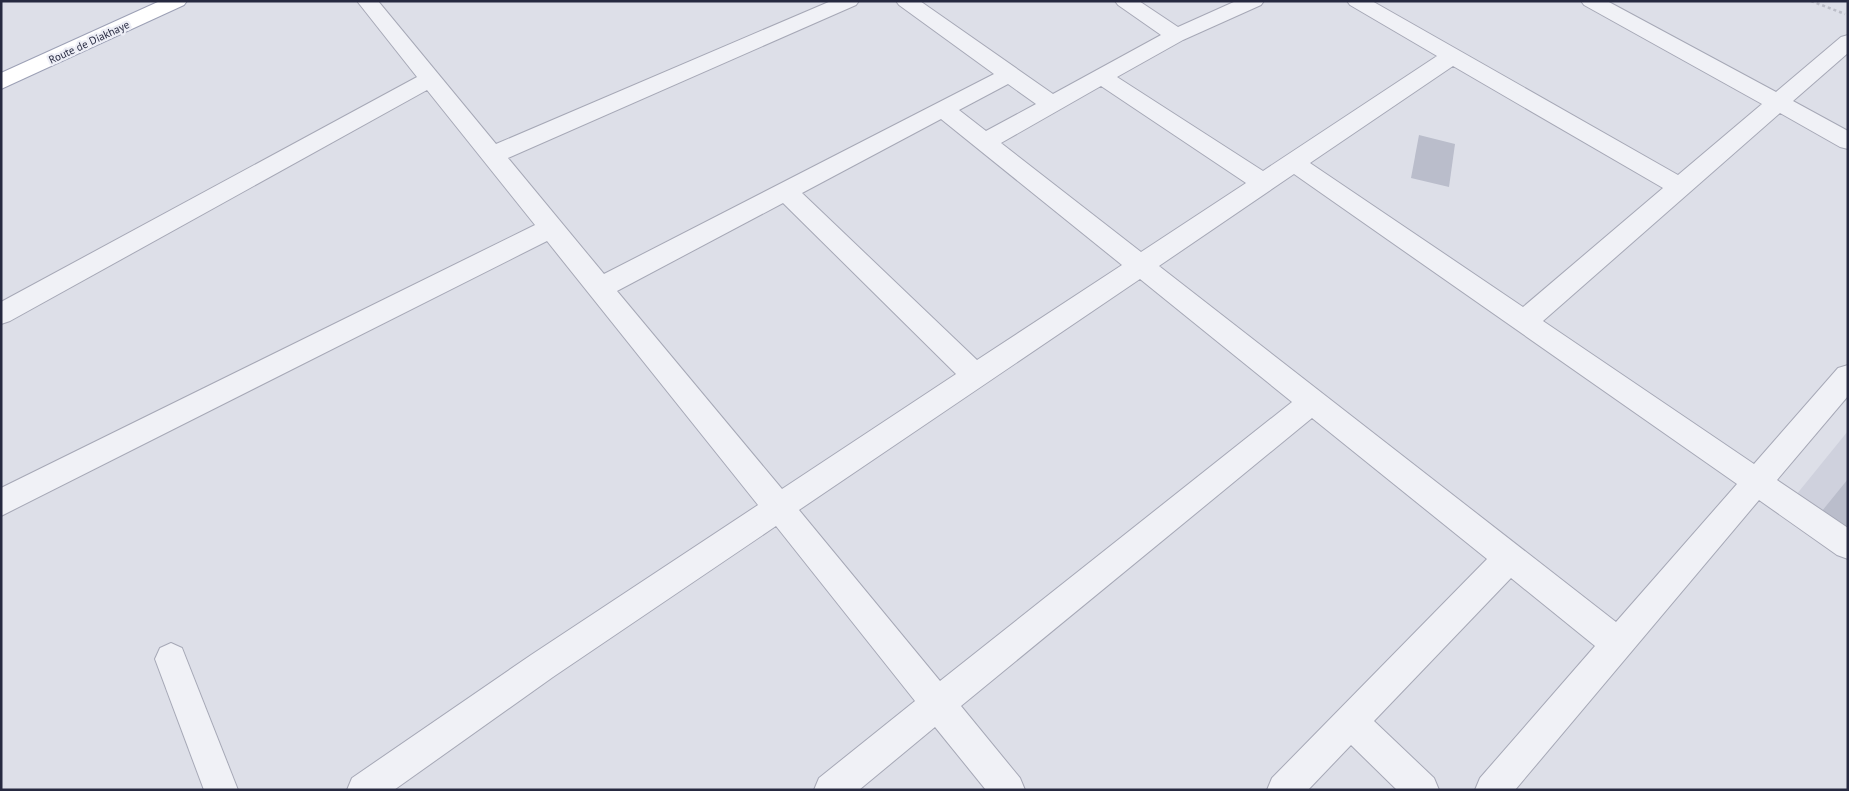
<svg xmlns="http://www.w3.org/2000/svg" width="1849" height="791" font-family="'PT Sans',sans-serif">
	<style>
		.built { fill: #cfd1dd }
		.building { fill: #babdcb }
		.lines { fill: none; stroke-linecap: round; stroke-linejoin: round }
		.street-casing { stroke: #a6a8b6; stroke-width: 2 }
		.primary-casing { stroke: #9ca0b5; stroke-width: 2 }
		.path { stroke: #bbbdc7; stroke-width: 2.5; stroke-dasharray: 3 3; stroke-linecap: butt }
		.street { fill: #f0f1f6; fill-rule: evenodd }
		.primary { fill: #fff; fill-rule: evenodd }
		.labels { text-anchor: middle; dominant-baseline: central; stroke-width: 4.5; stroke-linejoin: round; paint-order: stroke }
		.far-street-label { font-size: 11px; fill: #262940; stroke: #edeef6 }
	</style>
	<rect width="100%" height="100%" fill="#dddfe8"/>
	<polygon class="built" points="1848,431 1848,538 1792,500"/>
	<g class="building">
		<polygon points="1419,135 1455,144 1449,187 1411,178"/>
		<polygon points="1848,479 1848,528 1822,511"/>
	</g>
	<g class="lines">
		<g class="street-casing">
			<g id="street">
				<path d="M 357,1 L 378,1 L 496,144 L 831,1 L 859,1 L 856,5 L 508,158 L 604,274 L 994,74 L 899,5 L 896,1 L 920,1 L 1053,94 L 1161,35 L 1118,5 L 1115,1 L 1139,1 L 1178,27 L 1236,1 L 1264,1 L 1261,5 L 1183,40 L 1117,77 L 1263,171 L 1437,56 L 1350,5 L 1347,1 L 1372,1 L 1678,175 L 1762,104 L 1584,5 L 1581,1 L 1607,1 L 1776,92 L 1841,37 L 1848,35 L 1848,53 L 1793,101 L 1848,131 L 1848,149 L 1840,147 L 1780,113 L 1543,321 L 1754,464 L 1838,368 L 1848,365 L 1848,396 L 1777,480 L 1848,528 L 1848,559 L 1837,555 L 1759,500 L 1515,790 L 1475,790 L 1480,778 L 1595,646 L 1511,578 L 1374,721 L 1434,778 L 1439,790 L 1397,790 L 1351,745 L 1308,790 L 1267,790 L 1272,778 L 1487,559 L 1312,418 L 961,706 L 1020,778 L 1025,790 L 986,790 L 935,727 L 859,790 L 814,790 L 819,778 L 915,701 L 776,526 L 553,677 L 394,790 L 347,790 L 352,778 L 531,655 L 758,505 L 547,241 L 1,516 L 1,488 L 535,225 L 427,90 L 10,321 L 1,324 L 1,302 L 417,77 ZM 1453,66 L 1663,188 L 1523,307 L 1310,163 ZM 1008,84 L 1036,104 L 986,131 L 959,110 ZM 1101,86 L 1246,183 L 1141,252 L 1001,143 ZM 941,119 L 1122,265 L 977,360 L 802,193 ZM 1294,174 L 1737,484 L 1616,622 L 1159,266 ZM 783,203 L 956,374 L 782,489 L 617,291 ZM 1140,279 L 1292,402 L 940,681 L 799,510 Z"/>
				<polygon points="171,643 182,648 238,790 204,790 155,659 160,648"/>
			</g>
		</g>
		<g class="primary-casing">
			<polygon id="primary" points="160,1 187,1 184,5 1,89 1,73"/>
		</g>
		<polyline class="path" points="1811,1 1845,14"/>
		<use href="#street" class="street"/>
		<use href="#primary" class="primary"/>
	</g>
	<g class="labels">
		<g class="far-street-label">
			<text transform="translate(89 42) rotate(-25)">Route de Diakhaye</text>
		</g>
	</g>
	<rect width="1849" height="791" fill="none" stroke="#262940" stroke-width="5"/>
</svg>
